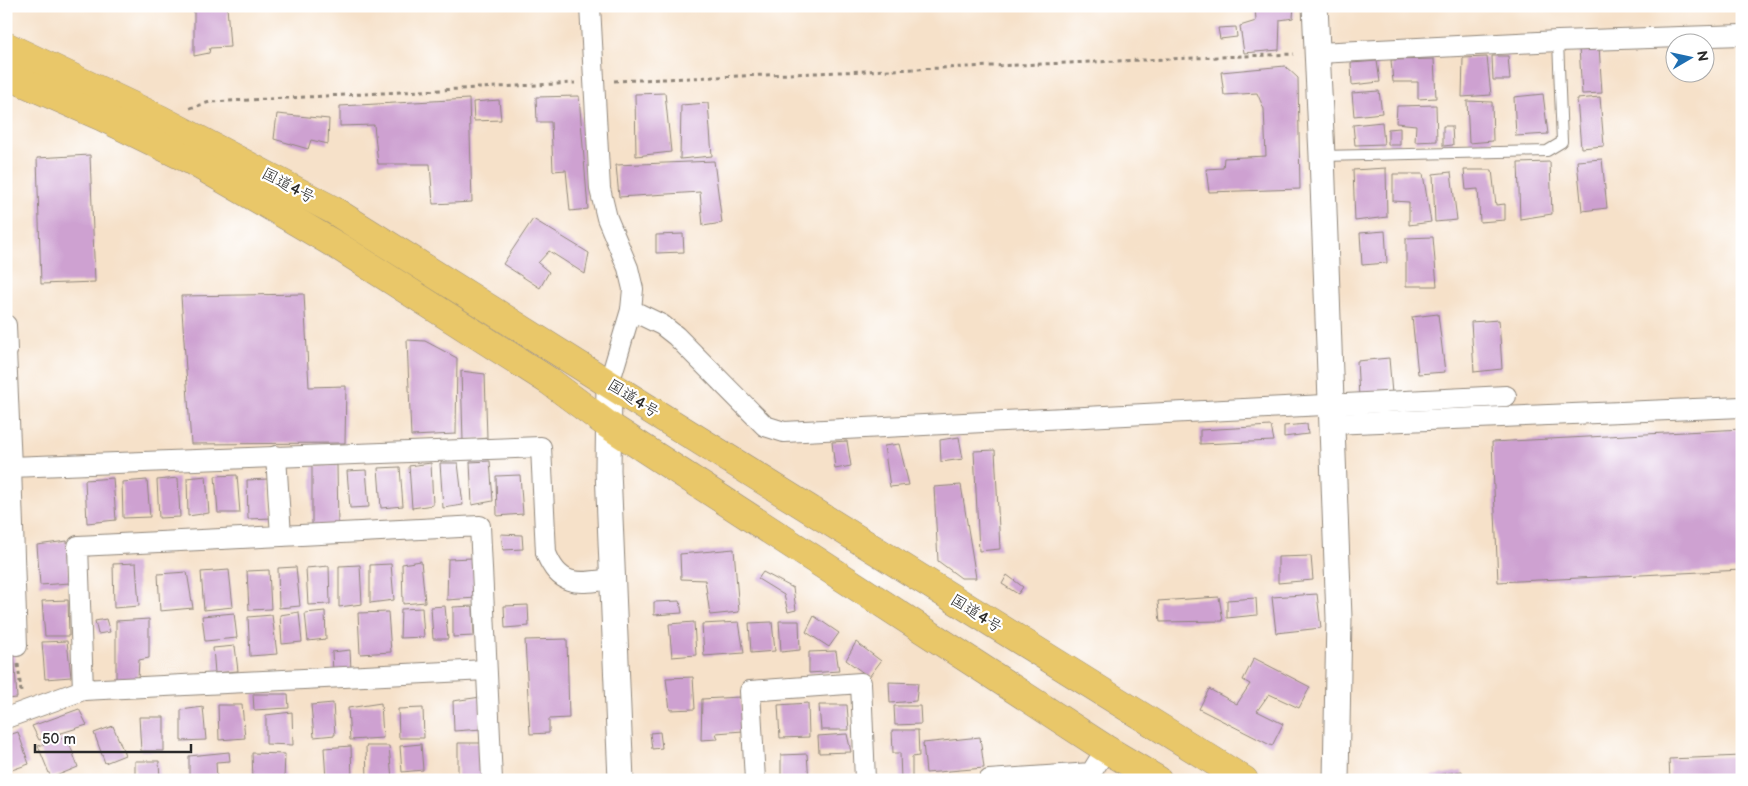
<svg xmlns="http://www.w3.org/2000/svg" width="1748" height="786" font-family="'Balsamiq Sans','Klee One',sans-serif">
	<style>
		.building { fill: #cea1d1 }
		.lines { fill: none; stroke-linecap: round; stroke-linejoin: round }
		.service-casing { stroke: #90867a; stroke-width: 12 }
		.minor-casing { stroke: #90867a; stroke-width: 22 }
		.tertiary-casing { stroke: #90867a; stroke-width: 27 }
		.trunk-casing { stroke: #90867a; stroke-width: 29 }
		.path { stroke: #90867a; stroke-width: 3; stroke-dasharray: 4 4; stroke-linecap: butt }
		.service { stroke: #fff; stroke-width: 10 }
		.minor { stroke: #fff; stroke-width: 20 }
		.tertiary { stroke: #fff; stroke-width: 25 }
		.trunk { stroke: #e9c769; stroke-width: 28 }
		.labels { text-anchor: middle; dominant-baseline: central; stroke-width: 4.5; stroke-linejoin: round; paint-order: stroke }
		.street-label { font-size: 16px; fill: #2b2b2b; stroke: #fff }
	</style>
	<rect width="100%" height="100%" fill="#fff"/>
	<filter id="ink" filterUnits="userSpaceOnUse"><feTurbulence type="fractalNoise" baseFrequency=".02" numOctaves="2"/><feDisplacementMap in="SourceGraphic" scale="10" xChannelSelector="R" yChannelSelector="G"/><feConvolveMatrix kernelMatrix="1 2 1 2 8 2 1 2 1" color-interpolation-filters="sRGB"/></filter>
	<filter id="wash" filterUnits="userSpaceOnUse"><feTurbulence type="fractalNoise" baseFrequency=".0096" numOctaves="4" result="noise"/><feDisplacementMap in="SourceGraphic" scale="20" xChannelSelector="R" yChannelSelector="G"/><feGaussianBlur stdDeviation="1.12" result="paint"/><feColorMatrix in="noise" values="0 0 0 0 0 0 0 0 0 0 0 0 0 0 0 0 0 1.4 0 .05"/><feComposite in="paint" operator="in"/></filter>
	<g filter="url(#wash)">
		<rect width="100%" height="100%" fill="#f6e1c9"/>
		<g id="blocks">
			<g class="building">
				<polygon points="194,6 227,6 230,47 210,48 209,53 194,56"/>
				<polygon points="1255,6 1294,6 1293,18 1280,20 1279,50 1244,53 1240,26 1256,21"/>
				<polygon points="1236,27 1237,37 1220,39 1218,28"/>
				<polygon points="1599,46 1602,93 1582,94 1579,47"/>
				<polygon points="1492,56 1508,56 1510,80 1493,80"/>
				<polygon points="1487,57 1491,95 1462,97 1463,58"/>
				<polygon points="1434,59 1436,98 1418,99 1418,82 1393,82 1391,60"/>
				<polygon points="1377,61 1380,82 1352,85 1351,63"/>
				<polygon points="1285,66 1298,78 1300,189 1209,192 1206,169 1223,168 1224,158 1266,156 1264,109 1257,93 1224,95 1221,72"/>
				<polygon points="1379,91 1382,113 1354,116 1352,93"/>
				<polygon points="665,93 671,152 636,156 635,94"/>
				<polygon points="1543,94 1548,134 1516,136 1514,97"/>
				<polygon points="579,96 588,209 570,211 566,170 553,171 551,122 537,122 536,97"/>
				<polygon points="1600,97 1604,146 1581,148 1577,99"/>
				<polygon points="469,99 472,202 433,204 430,164 378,164 374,125 340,126 340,106"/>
				<polygon points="499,100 501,120 474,121 473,102"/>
				<polygon points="1467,101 1492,102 1493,141 1469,143"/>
				<polygon points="708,103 712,156 680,159 681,105"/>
				<polygon points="1436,105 1437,141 1415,142 1416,125 1396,123 1397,106"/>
				<polygon points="277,114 329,119 328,144 311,140 308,149 274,139"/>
				<polygon points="1382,122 1384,144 1355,145 1353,125"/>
				<polygon points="1443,126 1452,126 1453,145 1443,146"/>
				<polygon points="1400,128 1400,145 1388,145 1388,129"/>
				<polygon points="90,155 95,282 41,284 37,158"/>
				<polygon points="1602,159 1607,208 1582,211 1577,161"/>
				<polygon points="714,161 722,223 703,226 700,192 619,197 616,165"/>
				<polygon points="1550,162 1552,214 1520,219 1518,163"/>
				<polygon points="1386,168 1387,217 1355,221 1353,170"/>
				<polygon points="1464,170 1492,170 1496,205 1505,204 1505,220 1480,222 1478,189 1466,190"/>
				<polygon points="1451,172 1457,220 1435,222 1433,174"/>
				<polygon points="1393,174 1423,174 1431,222 1409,225 1409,202 1393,201"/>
				<polygon points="533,219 589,253 585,274 549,251 538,263 549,272 540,288 503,264"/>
				<polygon points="1385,231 1387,263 1362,265 1360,233"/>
				<polygon points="683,234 684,252 656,253 656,235"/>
				<polygon points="1433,237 1437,286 1406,286 1406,238"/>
				<polygon points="304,294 309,387 346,386 345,443 191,444 181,296"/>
				<polygon points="1438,314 1445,372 1418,374 1412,317"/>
				<polygon points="1499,320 1502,369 1474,372 1471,322"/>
				<polygon points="407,340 425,341 457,358 456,434 411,436"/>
				<polygon points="1389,358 1392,394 1359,397 1357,361"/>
				<polygon points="461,371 485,374 487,438 463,441"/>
				<polygon points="1307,424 1308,434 1284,437 1284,426"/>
				<polygon points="1271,426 1274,441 1200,444 1200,430"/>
				<polygon points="1742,429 1742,570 1498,582 1492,442"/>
				<polygon points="959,437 963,459 941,462 940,440"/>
				<polygon points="847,441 851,466 835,469 832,442"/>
				<polygon points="899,444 909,485 890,487 884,446"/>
				<polygon points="995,450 1000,549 979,551 974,451"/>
				<polygon points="490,461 493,501 472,505 470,462"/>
				<polygon points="431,463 433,505 412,508 409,466"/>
				<polygon points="440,463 458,463 463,505 443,508"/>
				<polygon points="337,465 338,525 312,526 312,466"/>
				<polygon points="400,467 403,506 381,508 378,468"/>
				<polygon points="366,470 369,507 350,508 347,471"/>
				<polygon points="237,475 240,513 218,513 215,476"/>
				<polygon points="520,475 523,514 497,516 496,476"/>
				<polygon points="206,476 209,513 188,516 187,478"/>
				<polygon points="113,478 116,520 87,523 85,480"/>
				<polygon points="178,478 180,517 159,518 157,480"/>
				<polygon points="268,479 272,518 248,519 247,480"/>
				<polygon points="147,480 150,517 123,518 122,482"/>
				<polygon points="961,485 976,578 961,578 938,561 934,487"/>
				<polygon points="501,534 522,535 523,549 503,550"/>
				<polygon points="67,541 70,583 40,585 37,545"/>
				<polygon points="734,549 739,612 710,615 705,580 681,579 680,554"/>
				<polygon points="1311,556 1313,580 1278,583 1278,557"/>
				<polygon points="472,558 476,598 447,600 448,559"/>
				<polygon points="421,561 425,602 403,604 402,564"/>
				<polygon points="136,563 139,606 114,608 113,564"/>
				<polygon points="391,564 394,600 370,603 370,565"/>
				<polygon points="360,565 362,604 339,607 339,566"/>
				<polygon points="329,566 330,604 308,605 306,568"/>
				<polygon points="296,567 300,606 279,608 278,568"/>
				<polygon points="229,570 233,607 204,610 201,572"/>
				<polygon points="269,570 271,609 249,610 247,571"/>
				<polygon points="187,572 193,608 160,611 158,574"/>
				<polygon points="763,572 793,588 796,610 788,612 784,595 758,579"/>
				<polygon points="1007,575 1023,587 1018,594 1002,584"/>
				<polygon points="1317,594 1321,628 1276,633 1272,597"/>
				<polygon points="1219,597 1223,621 1160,622 1158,601"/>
				<polygon points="1256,598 1257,615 1227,618 1227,600"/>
				<polygon points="68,600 69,636 45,636 42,601"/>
				<polygon points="680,601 682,613 654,615 654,602"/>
				<polygon points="528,605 529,626 505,628 504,606"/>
				<polygon points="445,606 448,639 433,639 431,607"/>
				<polygon points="473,606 474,636 453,637 453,607"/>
				<polygon points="422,608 424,637 400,638 401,609"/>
				<polygon points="325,611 326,639 308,641 305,613"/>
				<polygon points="299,612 302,642 282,644 280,615"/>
				<polygon points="388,612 391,652 360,654 358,613"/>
				<polygon points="234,613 237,638 205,641 202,616"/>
				<polygon points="272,615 277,654 250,656 248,617"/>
				<polygon points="814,616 839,633 829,647 806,632"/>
				<polygon points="106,619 110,632 98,634 95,621"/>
				<polygon points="149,619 149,658 139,660 138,679 116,681 116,621"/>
				<polygon points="779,621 799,621 800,650 781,652"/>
				<polygon points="694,622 696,655 672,657 669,624"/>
				<polygon points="739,622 744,653 704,656 702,624"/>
				<polygon points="772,622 775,651 751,653 749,623"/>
				<polygon points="567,639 569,718 549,719 549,733 530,734 525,640"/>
				<polygon points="67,641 71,677 45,679 42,642"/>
				<polygon points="856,642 881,661 869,677 846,660"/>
				<polygon points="235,646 238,671 215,673 213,648"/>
				<polygon points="350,650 351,670 333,673 332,652"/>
				<polygon points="836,651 839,671 809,673 809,652"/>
				<polygon points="6,653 14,653 17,698 6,699"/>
				<polygon points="1254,658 1310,687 1299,708 1269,694 1257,711 1283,724 1272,746 1199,709 1209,689 1237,704 1250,684 1243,680"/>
				<polygon points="693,677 695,709 670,710 666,678"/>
				<polygon points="889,682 918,683 916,701 890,703"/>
				<polygon points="253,694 288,694 289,708 254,710"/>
				<polygon points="481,697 482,729 454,731 453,701"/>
				<polygon points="740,697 743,731 716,733 718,739 701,740 702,699"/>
				<polygon points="333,703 335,735 314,737 311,705"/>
				<polygon points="381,703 383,738 350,740 348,708"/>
				<polygon points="808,703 809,737 780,738 778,705"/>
				<polygon points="218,705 242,705 245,738 219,740"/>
				<polygon points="819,705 847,705 849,730 821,730"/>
				<polygon points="894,706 920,706 921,724 895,725"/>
				<polygon points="203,707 206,740 181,741 181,710"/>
				<polygon points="423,708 424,738 399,738 398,709"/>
				<polygon points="79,709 87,725 39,740 32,726"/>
				<polygon points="292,712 293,745 266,744 266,715"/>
				<polygon points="139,717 164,717 164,751 141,751"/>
				<polygon points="113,726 125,755 105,763 94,733"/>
				<polygon points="892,730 918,730 919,756 912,757 912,780 901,780 900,753 893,753"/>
				<polygon points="18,732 29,764 6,772 6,736"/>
				<polygon points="660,732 662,748 652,749 650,733"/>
				<polygon points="847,734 851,752 819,753 818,736"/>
				<polygon points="67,737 78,767 51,778 38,746"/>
				<polygon points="980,737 984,768 926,773 923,743"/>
				<polygon points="458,743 482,743 485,780 458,780"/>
				<polygon points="421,744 423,770 402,772 400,746"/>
				<polygon points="351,746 352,780 326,780 324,748"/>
				<polygon points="366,746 389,746 392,779 367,779"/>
				<polygon points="229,752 230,761 216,762 217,780 189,780 189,756"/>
				<polygon points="252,753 285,754 284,780 253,780"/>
				<polygon points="807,754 809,780 781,780 781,755"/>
				<polygon points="1742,756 1742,780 1670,780 1669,759"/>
				<polygon points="135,761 159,761 160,780 135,780"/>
				<polygon points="1462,771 1463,780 1431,780 1431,776"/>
				<polygon points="847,777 847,780 817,780 817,778"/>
			</g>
		</g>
	</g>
	<g filter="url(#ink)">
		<use href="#blocks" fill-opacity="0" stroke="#90867a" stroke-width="1"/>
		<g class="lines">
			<g class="service-casing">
				<polyline id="service" points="1322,156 1547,151 1562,142 1558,41"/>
			</g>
			<g class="minor-casing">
				<g id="minor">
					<polyline points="590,6 600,189 607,218 628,268 633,289 631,310 609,384"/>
					<polyline points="1318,53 1558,41 1742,35"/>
					<polyline points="631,310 662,325 676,336 765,426 784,432 1506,396"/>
					<polyline points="6,325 7,351"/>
					<polyline points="6,351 11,467 6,467"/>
					<polyline points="1331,424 1742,407"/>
					<polyline points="281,536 480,526 492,780"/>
					<path d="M 17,646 L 11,467 L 541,447 L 546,553 C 560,589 580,583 612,579"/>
					<polyline points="83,690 486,670"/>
					<polyline points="6,718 83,690 78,546 281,536 276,456"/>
					<polyline points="755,780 750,691 861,683 865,780"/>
					<polyline points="989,780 1091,773 1106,749"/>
				</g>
			</g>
			<g class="tertiary-casing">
				<g id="tertiary">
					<polyline points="1315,6 1322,156 1339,618 1336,780"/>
					<polyline points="609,384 608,470 621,780"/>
				</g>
			</g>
			<g class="trunk-casing">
				<g id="trunk">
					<polyline points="6,46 160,119 333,210 609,384 1244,780"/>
					<polyline points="6,75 102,117 190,160 261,201 341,248 549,381 608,425 1106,749 1158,780"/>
				</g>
			</g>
			<g class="path">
				<polyline points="7,6 8,23"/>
				<polyline points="614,81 1294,54"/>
				<polyline points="190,108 210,102 575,83"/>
				<polyline points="18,664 21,692"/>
			</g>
			<use href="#service" class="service"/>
			<use href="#minor" class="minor"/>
			<use href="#tertiary" class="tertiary"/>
			<use href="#trunk" class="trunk"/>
		</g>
	</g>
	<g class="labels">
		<g class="street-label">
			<text transform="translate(288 186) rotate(28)">国道4号</text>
			<text transform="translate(633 399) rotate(32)">国道4号</text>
			<text transform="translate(976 614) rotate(32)">国道4号</text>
		</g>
	</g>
	<rect width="1748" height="786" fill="none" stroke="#fff" stroke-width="25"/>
	<g transform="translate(1690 58) rotate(81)"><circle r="24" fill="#ffffff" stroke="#aaaaaa"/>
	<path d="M0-4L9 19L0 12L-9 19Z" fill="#1f6fb2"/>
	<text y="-8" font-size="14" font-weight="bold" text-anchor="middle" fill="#2b2b2b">N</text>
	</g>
	<path d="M35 744v8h156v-8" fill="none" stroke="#2b2b2b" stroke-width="2.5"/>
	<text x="42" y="744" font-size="15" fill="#2b2b2b" stroke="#ffffff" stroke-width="4" paint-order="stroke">50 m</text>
</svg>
